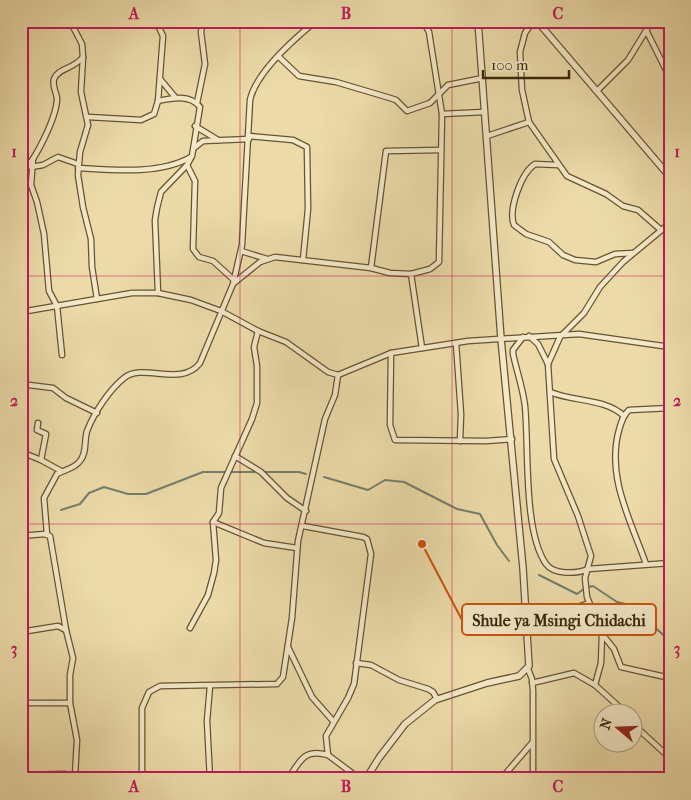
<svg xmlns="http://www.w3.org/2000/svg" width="691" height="800" font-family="'IM FELL French Canon',serif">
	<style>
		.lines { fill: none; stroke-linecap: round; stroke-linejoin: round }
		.stream { stroke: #737f6c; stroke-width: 2 }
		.minor-casing { stroke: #665332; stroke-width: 7 }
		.tertiary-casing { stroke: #665332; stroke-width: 8 }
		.minor { stroke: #f3e8c7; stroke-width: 4.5 }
		.tertiary { stroke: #f3e8c7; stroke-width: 5.5 }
		.grid { fill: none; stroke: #c2185b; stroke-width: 1; stroke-opacity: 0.55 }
		.leader { fill: none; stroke: #ce510c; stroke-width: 2 }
		.callout-dot { fill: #ce510c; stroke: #f3e8c7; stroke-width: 2 }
		.callout { fill: #f3e8c7; stroke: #ce510c; stroke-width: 2 }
		.callout-label { font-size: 16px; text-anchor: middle; font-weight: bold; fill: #3a260b }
		.neatline { fill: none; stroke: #c2185b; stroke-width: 2 }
		.grid-label { font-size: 16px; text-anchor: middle; font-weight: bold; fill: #c2185b }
	</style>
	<rect width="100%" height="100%" fill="#ecdba9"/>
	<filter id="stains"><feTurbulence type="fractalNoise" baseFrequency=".004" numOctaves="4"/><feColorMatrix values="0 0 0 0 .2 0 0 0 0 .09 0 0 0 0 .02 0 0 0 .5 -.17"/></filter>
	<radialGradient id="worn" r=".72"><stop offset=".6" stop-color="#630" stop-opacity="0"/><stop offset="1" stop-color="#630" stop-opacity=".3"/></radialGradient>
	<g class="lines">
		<g class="stream">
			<polyline points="263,472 299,472 306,474"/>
			<polyline points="324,477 368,490 385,480 404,482 457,509 480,514 497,545 509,561"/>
			<polyline points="61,510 80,504 89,493 104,487 128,494 146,494 203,472 258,472"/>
			<polyline points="539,575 577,594 585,588 593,586 617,602 630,605 670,641"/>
		</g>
		<g class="minor-casing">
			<g id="minor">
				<polyline points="533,21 525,33 520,52 522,90 529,122 567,176 606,194 623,206 638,210 661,230"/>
				<polyline points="654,21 670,29"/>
				<polyline points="647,32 670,78"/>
				<polyline points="83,57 81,92 88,125 80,152 78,175 83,207 91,239 92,267 97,299"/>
				<polyline points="279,57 299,76 336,82 390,98 396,100 407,111 430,103 448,85 483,78"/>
				<polyline points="160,79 175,97"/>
				<polyline points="597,91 628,60 652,21"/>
				<path d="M 158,101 C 172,98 190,94 200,107 L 192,156 L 187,165 L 161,192 L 157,208 L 155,220 L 158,293"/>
				<polyline points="197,103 205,64 201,32 203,21"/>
				<polyline points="442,114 484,112"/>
				<polyline points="88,117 141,120 154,114 158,101 163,36 156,21"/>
				<polyline points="195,126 218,140"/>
				<polyline points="249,136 293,140 307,147 308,209 303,260"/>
				<polyline points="487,136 529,122"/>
				<polyline points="194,148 203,141 249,139"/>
				<polyline points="33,159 31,185 37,202 44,234 49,291 57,306 62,355"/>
				<polyline points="187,165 195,181 193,249 199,257 213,261 234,280"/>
				<path d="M 558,165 L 535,164 C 521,173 508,210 514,225 L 526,234 L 549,242 L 563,255 L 575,260 L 596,262 L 615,254 L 633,253"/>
				<polyline points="31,167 43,165 58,157 78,164"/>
				<path d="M 78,168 C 112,170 160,175 191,157"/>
				<path d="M 21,174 C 35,161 57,117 57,98 C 56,92 52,85 54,79 C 58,68 74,69 83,57 L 82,44 L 70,21"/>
				<polyline points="241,251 267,259"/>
				<polyline points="371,268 386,151 441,150"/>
				<polyline points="411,274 422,348"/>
				<polyline points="234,283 260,262 275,257 371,268 390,273 411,274 430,269 439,262 442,114 429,32 423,21"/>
				<polyline points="21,312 132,293 158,293 191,300 221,311 258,331 286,342 328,372 338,375 391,353 468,341 579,334 670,347"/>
				<polyline points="529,336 538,344 548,364 554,459 578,516 591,556 585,578 587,597 602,634 614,649 621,667 670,678"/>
				<path d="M 523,337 L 513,350 L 513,354 C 517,372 523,389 525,406 C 529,448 523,531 546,564 C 554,575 577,574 588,569 L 670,563"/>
				<polyline points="456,343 461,414 460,441"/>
				<polyline points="391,353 390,425 395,440 486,441 512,439"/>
				<polyline points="548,364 560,337 584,313 600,287 623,262 670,223"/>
				<polyline points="21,384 53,388 66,398 97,413"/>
				<path d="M 550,392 C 574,402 605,398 624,416"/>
				<polyline points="38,423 37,430 46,434 41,460"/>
				<polyline points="21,452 41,460 61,471"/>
				<polyline points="235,456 261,472 287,498 306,511"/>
				<polyline points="213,522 264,543 297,548"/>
				<path d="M 47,534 L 44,498 L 57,474 C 66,469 74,469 80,461 C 87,453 84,441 87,431 C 94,413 109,390 124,378 C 143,362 181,388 200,363 L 233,284 L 242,245 L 250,100 C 256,72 294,39 316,21"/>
				<polyline points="21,536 44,534 50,536 66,630"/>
				<path d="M 646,564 C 631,521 606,477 619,430 C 621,423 623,415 629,410 L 670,408"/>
				<polyline points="541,620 589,603"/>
				<polyline points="190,628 208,595 214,573 216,560 213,522 219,513 221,488 252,419 257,403 257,366 254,347 258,331"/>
				<polyline points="21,632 58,626 66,630 73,658 70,675 70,703 77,740 75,776"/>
				<polyline points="288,647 312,697 333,721"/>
				<polyline points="356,663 371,665 399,680 428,689 433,692 437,699"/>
				<polyline points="528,669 532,679 533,691 533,779"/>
				<polyline points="532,683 574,673 595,685 625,712"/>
				<polyline points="595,685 601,663 602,634"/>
				<polyline points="210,686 207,721 210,779"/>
				<polyline points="21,703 70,703"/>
				<polyline points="634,725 670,758"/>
				<polyline points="328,755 360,779"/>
				<polyline points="21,775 64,774 84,779"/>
				<polyline points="369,775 386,779"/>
				<polyline points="142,779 142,708 149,692 160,686 277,684 283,677 292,618 298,541 325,419 335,395 338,375"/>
				<path d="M 288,779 C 300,761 304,748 328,755 L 326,736 L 348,698 L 354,684 L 371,554 L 367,539 L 363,537 L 303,526"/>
				<polyline points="501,779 532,743"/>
			</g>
		</g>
		<g class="tertiary-casing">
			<g id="tertiary">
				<polyline points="537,21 670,177"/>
				<polyline points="366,779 379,758 405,724 435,700 487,683 519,676 529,666 523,568 501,339 478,21"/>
			</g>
		</g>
		<use href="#minor" class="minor"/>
		<use href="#tertiary" class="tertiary"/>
	</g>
	<path class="grid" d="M 240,21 L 240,779M 452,21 L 452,779M 21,276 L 670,276M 21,524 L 670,524"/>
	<path class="leader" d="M422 544L462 620"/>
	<circle class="callout-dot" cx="422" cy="544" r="5"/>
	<rect class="callout" x="462" y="604" width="194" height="31" rx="5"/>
	<g class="callout-label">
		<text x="559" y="626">Shule ya Msingi Chidachi</text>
	</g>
	<rect width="691" height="800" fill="none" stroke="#ecdba9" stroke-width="55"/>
	<g transform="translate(618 728) rotate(289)"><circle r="24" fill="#f3e8c7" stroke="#a99a7c"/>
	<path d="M0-4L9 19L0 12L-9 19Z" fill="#8f2418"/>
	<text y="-8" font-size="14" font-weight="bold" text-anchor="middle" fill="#3a260b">N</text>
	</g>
	<path d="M483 70v8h86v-8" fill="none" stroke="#3a260b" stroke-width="2.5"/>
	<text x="491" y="70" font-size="15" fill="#3a260b" stroke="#f3e8c7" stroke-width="4" paint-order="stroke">100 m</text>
	<rect x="28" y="28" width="636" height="744" class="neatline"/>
	<g class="grid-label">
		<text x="134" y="19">A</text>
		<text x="346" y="19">B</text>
		<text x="558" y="19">C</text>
		<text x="14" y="157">1</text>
		<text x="677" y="157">1</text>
		<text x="14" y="406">2</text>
		<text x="677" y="406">2</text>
		<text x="14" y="654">3</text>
		<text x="677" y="654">3</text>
		<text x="134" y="792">A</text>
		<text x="346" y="792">B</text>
		<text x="558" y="792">C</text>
	</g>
	<rect width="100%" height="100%" filter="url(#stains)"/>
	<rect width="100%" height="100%" fill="url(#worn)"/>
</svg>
